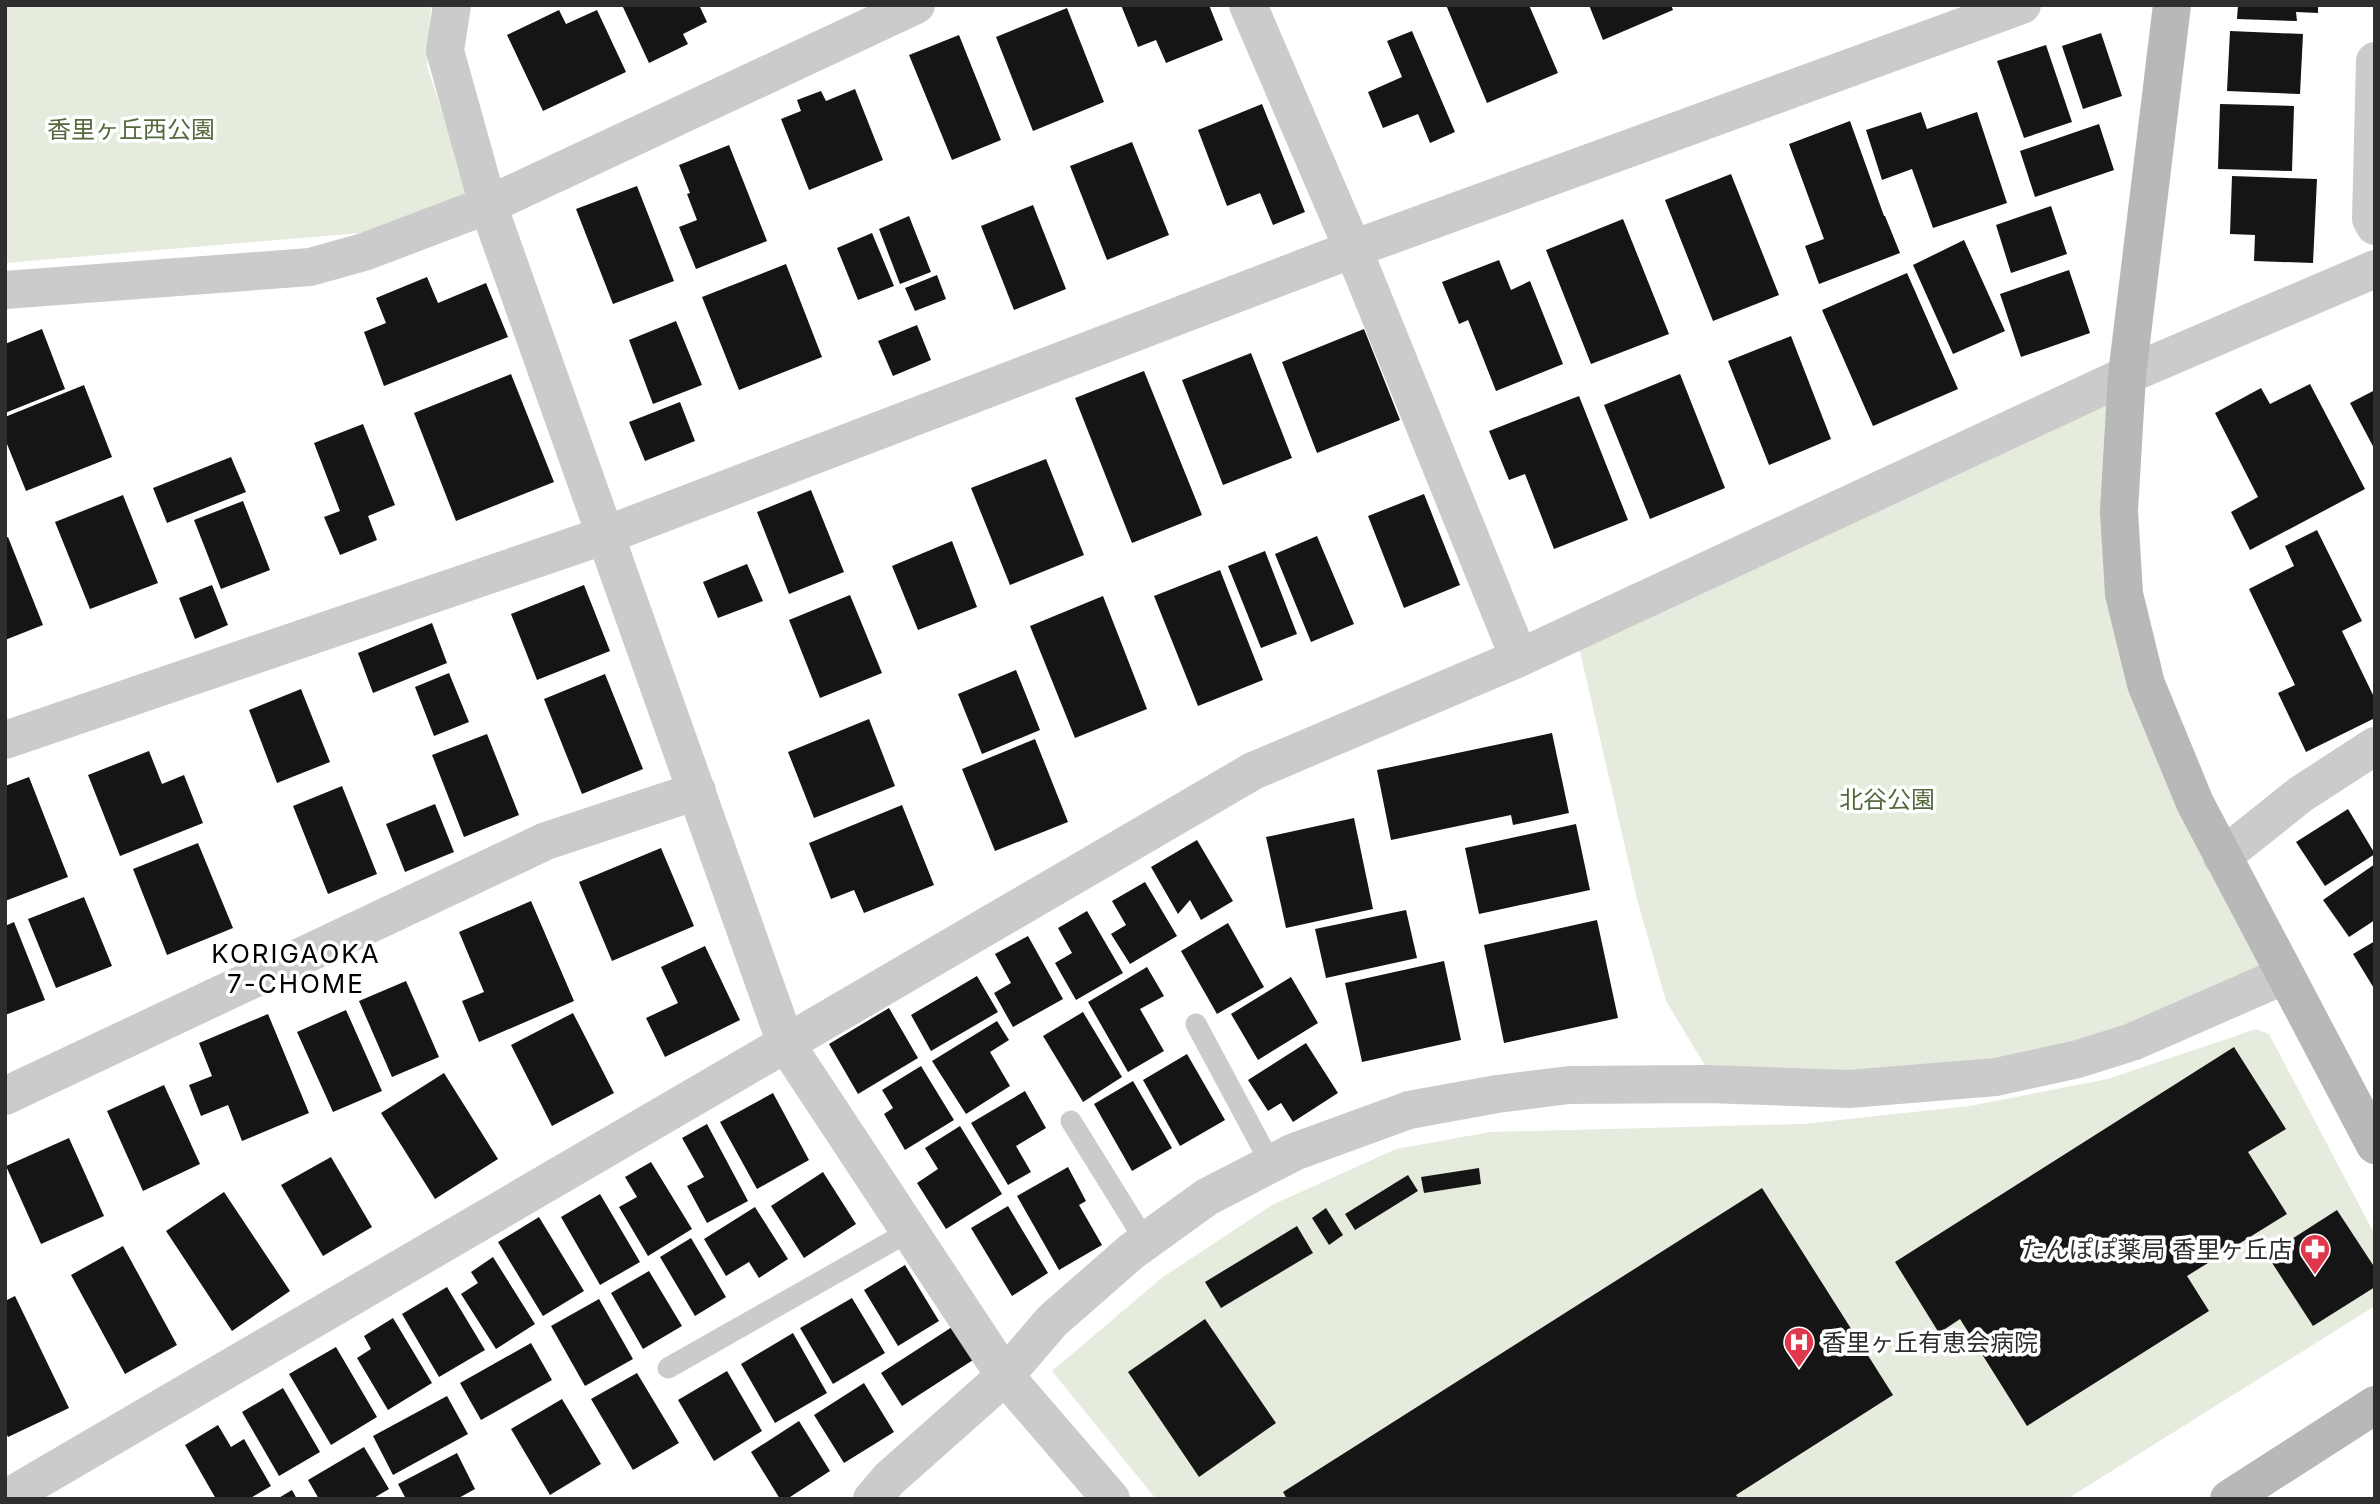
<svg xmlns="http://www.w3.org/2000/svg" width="2380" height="1504" font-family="Inter,'Noto Sans JP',sans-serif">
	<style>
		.green { fill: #e5ebdd }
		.building { fill: #151515 }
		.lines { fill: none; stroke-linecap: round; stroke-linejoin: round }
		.lane { stroke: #cbcbcb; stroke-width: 21 }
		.street { stroke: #cbcbcb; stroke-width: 38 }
		.secondary { stroke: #b8b8b8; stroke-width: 38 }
		.labels { text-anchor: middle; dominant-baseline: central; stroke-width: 7; stroke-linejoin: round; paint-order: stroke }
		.park-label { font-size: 24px; fill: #54693d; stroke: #fff }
		.poi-label { font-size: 24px; fill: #2e2e2e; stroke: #fff; text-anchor: end }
		.neighbourhood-label { font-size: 26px; letter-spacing: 2px; fill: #000; stroke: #fff }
	</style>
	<rect width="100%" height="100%" fill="#fff"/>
	<g class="green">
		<polygon points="5,5 431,5 427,66 470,196 373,232 5,263"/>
		<polygon points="2108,401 2102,511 2260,966 2125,1026 2074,1042 1994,1060 1849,1072 1706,1067 1666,1001 1637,899 1579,647"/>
		<polygon points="2256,1029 2269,1034 2375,1235 2375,1306 2067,1499 1156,1499 1052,1371 1163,1277 1272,1205 1396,1149 1490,1132 1802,1124 1970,1106 2108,1079"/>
	</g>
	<g class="building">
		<polygon points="622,5 699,5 707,22 683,34 688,44 649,63"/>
		<polygon points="1121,5 1209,5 1223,40 1166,63 1156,40 1138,47"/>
		<polygon points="1446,5 1529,5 1558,73 1487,103"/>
		<polygon points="1589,5 1671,5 1673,10 1603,40"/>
		<polygon points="2238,5 2318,5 2318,13 2296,12 2297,21 2237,19"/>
		<polygon points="1067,8 1104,102 1033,131 996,37"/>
		<polygon points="559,10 566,24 597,10 626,72 543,111 507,35"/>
		<polygon points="1412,31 1455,132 1430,143 1418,114 1383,128 1368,92 1402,77 1387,41"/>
		<polygon points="2230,31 2303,34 2300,94 2227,91"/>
		<polygon points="2101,33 2122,96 2083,109 2062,46"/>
		<polygon points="959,35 1001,140 952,160 909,55"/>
		<polygon points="2046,45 2072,122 2024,138 1997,61"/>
		<polygon points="855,89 883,160 809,190 781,119 801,111 797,100 821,91 826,101"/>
		<polygon points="1262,104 1305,212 1273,225 1260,193 1227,206 1198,130"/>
		<polygon points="2220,104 2294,106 2292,171 2218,169"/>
		<polygon points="1921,112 1927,129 1977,112 2007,203 1933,228 1912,169 1882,180 1866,130"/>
		<polygon points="1850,121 1884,216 1885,216 1900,253 1819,284 1805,246 1824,239 1789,144"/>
		<polygon points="2099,124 2114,170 2035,197 2020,151"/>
		<polygon points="1132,142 1169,235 1107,260 1070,166"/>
		<polygon points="729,145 767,241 696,269 679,227 697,220 687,194 690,193 679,165"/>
		<polygon points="1731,174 1779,295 1713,321 1665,200"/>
		<polygon points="2232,176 2317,179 2313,263 2254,261 2255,235 2230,234"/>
		<polygon points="637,186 674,281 613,304 576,209"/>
		<polygon points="1033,205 1066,289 1014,310 981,226"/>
		<polygon points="2051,206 2067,254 2011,273 1996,225"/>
		<polygon points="909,216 931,272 900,284 879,229"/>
		<polygon points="1623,219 1669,334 1591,364 1546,250"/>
		<polygon points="872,233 894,286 858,300 837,248"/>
		<polygon points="1964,240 2005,331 1953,354 1913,265"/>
		<polygon points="1499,260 1511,290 1530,281 1563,364 1496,391 1468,320 1459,324 1442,282"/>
		<polygon points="786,264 822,357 739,390 702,297"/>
		<polygon points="2069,270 2090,333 2021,357 2000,294"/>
		<polygon points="1907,273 1958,389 1873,426 1822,310"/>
		<polygon points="937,275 946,299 915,311 905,288"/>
		<polygon points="427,277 438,303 486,283 508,337 384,386 364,332 386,323 376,298"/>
		<polygon points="676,321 702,385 653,404 629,340"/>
		<polygon points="917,325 931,360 893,376 878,341"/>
		<polygon points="42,329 65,389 5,413 5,344"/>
		<polygon points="1364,329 1400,420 1317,453 1282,362"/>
		<polygon points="1791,336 1831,439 1769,465 1728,361"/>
		<polygon points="1251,353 1292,458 1223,485 1182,380"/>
		<polygon points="1144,371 1202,515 1132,543 1075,398"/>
		<polygon points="511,374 554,482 456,521 414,413"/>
		<polygon points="1680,374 1725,488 1650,519 1604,405"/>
		<polygon points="2310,384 2365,489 2250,550 2231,512 2258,497 2215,413 2261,388 2270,404"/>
		<polygon points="84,385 112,457 26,491 5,439 5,417"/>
		<polygon points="2375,390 2375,450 2350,403"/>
		<polygon points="1579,396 1628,520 1554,549 1525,474 1509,480 1489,431"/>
		<polygon points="680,402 695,441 645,461 629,422"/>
		<polygon points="363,424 395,505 368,516 377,540 340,555 324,517 340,511 314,443"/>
		<polygon points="231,457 246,492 167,523 153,488"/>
		<polygon points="1046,459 1084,555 1010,585 971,488"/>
		<polygon points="811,490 844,572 789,594 757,512"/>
		<polygon points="1424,494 1460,585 1404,608 1368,516"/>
		<polygon points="123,495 158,583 90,609 55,522"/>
		<polygon points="243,501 270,570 221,589 194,520"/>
		<polygon points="2317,530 2362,621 2342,631 2375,699 2375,718 2306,752 2278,693 2295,685 2249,589 2294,566 2285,546"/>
		<polygon points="1317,536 1354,624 1311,642 1275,554"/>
		<polygon points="8,537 43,625 5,640 5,538"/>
		<polygon points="952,541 977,607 918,630 892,566"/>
		<polygon points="1265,551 1297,634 1261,648 1228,566"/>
		<polygon points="747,564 763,601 718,618 703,582"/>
		<polygon points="1220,570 1263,680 1198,706 1154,596"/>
		<polygon points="212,585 228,625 195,639 179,598"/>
		<polygon points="584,585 610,651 537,680 511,614"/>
		<polygon points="850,595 882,673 820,698 789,620"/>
		<polygon points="1103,596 1147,709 1075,738 1030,626"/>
		<polygon points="432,623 447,663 373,693 358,653"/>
		<polygon points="1016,670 1040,730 982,754 958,694"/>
		<polygon points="449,673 469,722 434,736 415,687"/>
		<polygon points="605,674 643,769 582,794 544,699"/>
		<polygon points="301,689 330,762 277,783 249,710"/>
		<polygon points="869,719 895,786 814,818 788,752"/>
		<polygon points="1552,733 1569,813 1513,825 1511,815 1391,840 1377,770"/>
		<polygon points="487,734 519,815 464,837 432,755"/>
		<polygon points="1035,739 1068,822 995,851 962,769"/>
		<polygon points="149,751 162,784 184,775 203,823 120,856 88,775"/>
		<polygon points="29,777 68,877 5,901 5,786"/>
		<polygon points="342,786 377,874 328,894 293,806"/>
		<polygon points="435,804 454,852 405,872 386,824"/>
		<polygon points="902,805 934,885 864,913 854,890 831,899 809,843"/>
		<polygon points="2348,809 2375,854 2325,886 2296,842"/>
		<polygon points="1354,818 1373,909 1286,928 1266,837"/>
		<polygon points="1576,824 1590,890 1479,914 1465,848"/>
		<polygon points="1197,840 1233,901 1201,920 1190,900 1178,914 1151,867"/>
		<polygon points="198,843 233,928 167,955 133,869"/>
		<polygon points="661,848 694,926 612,961 579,882"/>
		<polygon points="2375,864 2375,920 2349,937 2323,900"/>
		<polygon points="1145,882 1177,936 1130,964 1111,934 1126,925 1112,901"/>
		<polygon points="84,897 112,966 56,988 28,919"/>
		<polygon points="531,901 574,1001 479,1042 462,1001 484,992 459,932"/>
		<polygon points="1406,910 1417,958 1326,978 1315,929"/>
		<polygon points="1087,911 1123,973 1076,1000 1055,963 1072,953 1058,928"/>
		<polygon points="1597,920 1618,1018 1504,1043 1484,945"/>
		<polygon points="14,922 45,1000 5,1015 5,926"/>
		<polygon points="1228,923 1264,987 1217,1014 1181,951"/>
		<polygon points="1028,936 1063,999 1013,1027 994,993 1011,983 995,954"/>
		<polygon points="2375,941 2375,990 2353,954"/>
		<polygon points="705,946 740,1020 665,1057 646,1018 678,1003 661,967"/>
		<polygon points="1444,961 1461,1040 1362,1062 1345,983"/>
		<polygon points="1147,967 1164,996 1140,1009 1164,1051 1128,1072 1088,1002"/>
		<polygon points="977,976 998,1012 931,1051 911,1015"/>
		<polygon points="1291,977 1318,1023 1258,1060 1231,1014"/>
		<polygon points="406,981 439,1057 392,1077 359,1001"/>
		<polygon points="889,1008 918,1058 858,1094 829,1044"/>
		<polygon points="346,1010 382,1091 333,1112 297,1032"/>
		<polygon points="1083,1012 1122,1077 1083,1102 1043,1036"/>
		<polygon points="573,1013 614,1093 552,1126 511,1045"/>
		<polygon points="268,1014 309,1113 242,1141 228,1105 201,1116 189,1085 212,1076 199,1043"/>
		<polygon points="997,1021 1009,1040 990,1052 1010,1086 966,1114 932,1061"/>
		<polygon points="1306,1043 1338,1093 1293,1122 1281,1103 1268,1111 1248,1080"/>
		<polygon points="2234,1047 2286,1129 2248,1152 2287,1214 2187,1276 2209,1311 2027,1426 1960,1319 1939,1333 1895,1262"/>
		<polygon points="1187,1054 1225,1120 1180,1146 1143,1080"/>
		<polygon points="921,1066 954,1120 905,1150 884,1114 893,1108 882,1090"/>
		<polygon points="444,1073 498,1159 435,1199 381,1113"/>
		<polygon points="1133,1081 1172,1148 1132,1171 1094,1104"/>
		<polygon points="164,1085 200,1164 143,1191 107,1111"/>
		<polygon points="1025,1091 1046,1128 1016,1146 1031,1172 1008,1185 971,1123"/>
		<polygon points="773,1093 809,1160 757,1189 720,1122"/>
		<polygon points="707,1124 748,1201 707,1223 687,1186 704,1177 682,1138"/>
		<polygon points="960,1126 1002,1194 946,1229 917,1183 938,1169 925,1148"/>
		<polygon points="69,1138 104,1216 41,1244 6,1166"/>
		<polygon points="331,1157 372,1227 323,1256 281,1185"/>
		<polygon points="651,1162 692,1229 648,1256 619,1207 637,1197 625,1177"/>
		<polygon points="1068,1167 1086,1201 1079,1205 1102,1245 1059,1270 1017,1196"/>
		<polygon points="1479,1168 1481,1184 1424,1193 1421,1177"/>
		<polygon points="823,1172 856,1224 804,1258 771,1206"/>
		<polygon points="1408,1175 1418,1191 1355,1230 1345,1214"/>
		<polygon points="1762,1188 1893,1395 1736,1495 1739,1499 1287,1499 1283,1492"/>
		<polygon points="224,1192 290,1291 232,1331 166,1231"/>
		<polygon points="600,1194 640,1262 600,1285 561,1217"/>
		<polygon points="1008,1206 1048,1273 1012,1296 971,1228"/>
		<polygon points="755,1207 788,1259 759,1278 749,1262 726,1276 704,1239"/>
		<polygon points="1326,1208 1343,1235 1329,1245 1312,1218"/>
		<polygon points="2337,1210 2375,1268 2375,1287 2313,1326 2267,1255"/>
		<polygon points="539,1217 584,1291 543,1316 498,1242"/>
		<polygon points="1297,1226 1313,1253 1221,1308 1205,1282"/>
		<polygon points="691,1238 726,1297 695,1316 660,1257"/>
		<polygon points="123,1246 177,1345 125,1374 71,1275"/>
		<polygon points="493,1257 535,1324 496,1349 461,1294 478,1283 471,1272"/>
		<polygon points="905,1265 939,1321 898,1346 864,1290"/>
		<polygon points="649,1271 682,1326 643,1349 611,1293"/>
		<polygon points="447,1287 485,1350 439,1377 402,1314"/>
		<polygon points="15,1296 69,1408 8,1437 5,1430 5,1301"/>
		<polygon points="852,1298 885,1353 833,1384 800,1328"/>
		<polygon points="599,1299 633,1359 585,1386 551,1326"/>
		<polygon points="393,1318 432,1383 388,1410 357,1358 371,1349 364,1336"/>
		<polygon points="1205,1319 1276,1423 1199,1477 1128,1372"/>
		<polygon points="952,1327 973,1360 902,1406 881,1373"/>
		<polygon points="793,1333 827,1393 775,1423 741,1364"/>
		<polygon points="531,1343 552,1380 481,1420 460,1383"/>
		<polygon points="336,1347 377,1417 331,1445 289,1374"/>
		<polygon points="727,1371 762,1431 714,1461 678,1400"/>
		<polygon points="637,1373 679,1443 633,1470 591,1399"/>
		<polygon points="864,1383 894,1432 844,1463 814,1415"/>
		<polygon points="283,1388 320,1452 279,1476 242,1412"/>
		<polygon points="447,1396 468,1434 393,1475 373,1436"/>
		<polygon points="562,1399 601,1464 550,1495 511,1429"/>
		<polygon points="799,1421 830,1471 787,1499 780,1499 751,1452"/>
		<polygon points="218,1425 231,1447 244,1439 271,1486 249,1499 216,1499 185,1445"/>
		<polygon points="364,1447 389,1489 372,1499 319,1499 308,1480"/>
		<polygon points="457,1453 475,1489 457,1499 406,1499 398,1484"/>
		<polygon points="292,1490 297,1499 277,1499"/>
	</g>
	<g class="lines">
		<g class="lane">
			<polyline points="1196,1024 1271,1164"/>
			<polyline points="1071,1121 1146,1242"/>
			<polyline points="668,1368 910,1231"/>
		</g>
		<g class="street">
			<polyline points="452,5 445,51 488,205 786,1044 1005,1376 1111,1499"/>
			<polyline points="1248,5 1353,249 1519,658"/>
			<polyline points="2375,61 2371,219 2375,226"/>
			<polyline points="5,290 310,267 364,252 488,205 916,5"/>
			<polyline points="5,740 606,535 1353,249 2022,5"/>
			<polyline points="2222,857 2301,794 2375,746"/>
			<polyline points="5,1096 546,841 697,791"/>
			<polyline points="5,1499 1253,771 1519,658 2127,375 2375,269"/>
			<polyline points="872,1499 889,1479 1005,1376 1052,1321 1132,1251 1207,1197 1294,1152 1409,1110 1497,1094 1569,1085 1706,1084 1849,1089 1996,1077 2078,1059 2132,1042 2285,975"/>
		</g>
		<g class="secondary">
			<polyline points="2172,5 2127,375 2119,511 2124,594 2146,684 2195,803 2375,1145"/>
			<polyline points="2229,1499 2375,1405"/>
		</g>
	</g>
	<defs>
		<g id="pharmacy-pin" transform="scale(1.575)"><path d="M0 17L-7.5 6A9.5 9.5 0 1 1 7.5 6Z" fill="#df374c" stroke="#fff"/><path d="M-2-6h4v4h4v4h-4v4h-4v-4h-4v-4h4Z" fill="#fff"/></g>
		<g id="hospital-pin" transform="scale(1.575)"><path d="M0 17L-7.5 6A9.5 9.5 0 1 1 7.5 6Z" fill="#df374c" stroke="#fff"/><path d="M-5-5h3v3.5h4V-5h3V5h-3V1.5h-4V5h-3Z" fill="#fff"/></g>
	</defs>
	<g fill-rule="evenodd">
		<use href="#pharmacy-pin" x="2315" y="1249"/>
		<use href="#hospital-pin" x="1799" y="1342"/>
	</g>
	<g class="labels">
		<g class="park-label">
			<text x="131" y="129">香里ヶ丘西公園</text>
			<text x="1887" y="799">北谷公園</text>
		</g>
		<g class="poi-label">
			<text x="2292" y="1249">たんぽぽ薬局 香里ヶ丘店</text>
			<text x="1822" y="1342" text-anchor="start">香里ヶ丘有恵会病院</text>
		</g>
		<g class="neighbourhood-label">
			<text x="296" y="953">KORIGAOKA<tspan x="296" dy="30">7-CHOME</tspan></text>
		</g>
	</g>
	<rect width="2380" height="1504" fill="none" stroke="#2e2e2e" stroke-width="14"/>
</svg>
